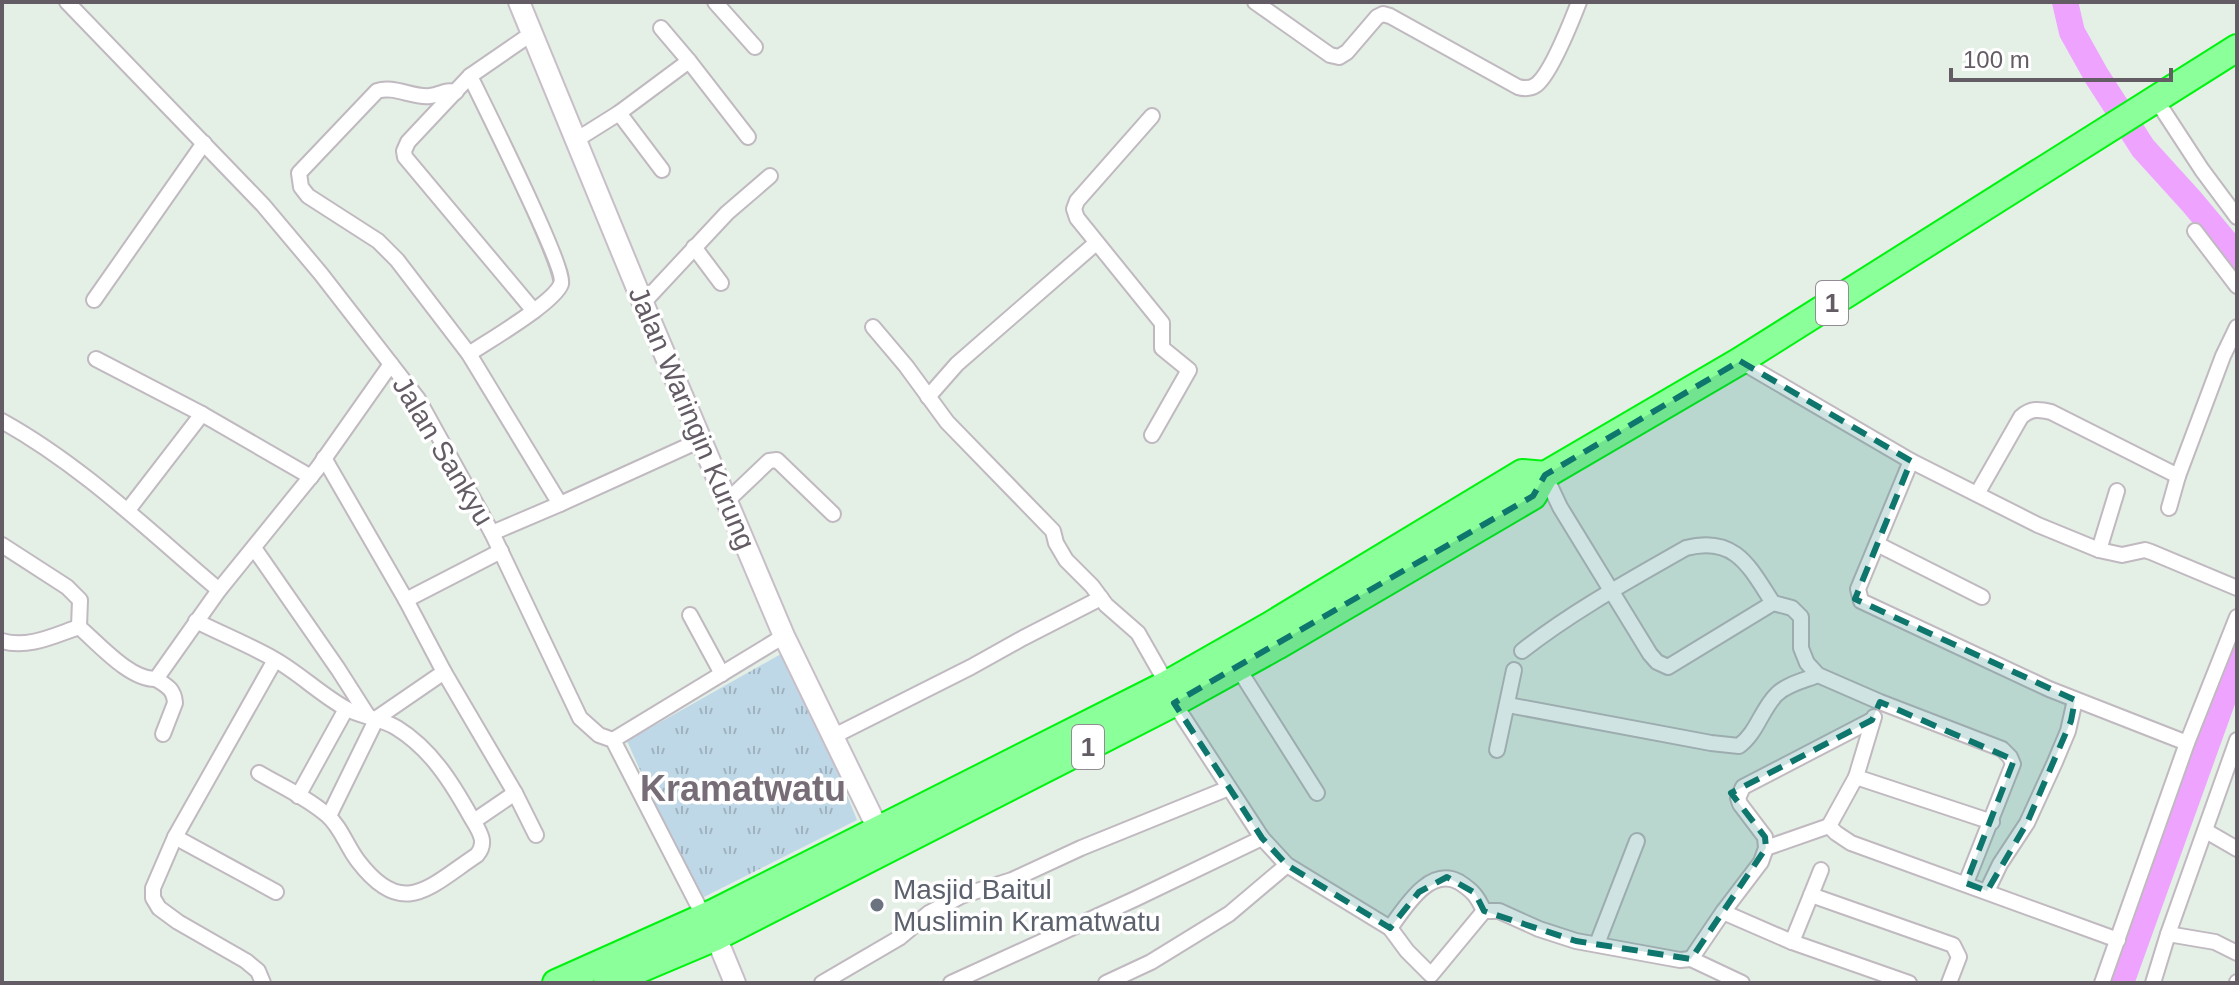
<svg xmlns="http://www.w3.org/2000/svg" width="2239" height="985" font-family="Arial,sans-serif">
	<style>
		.park { fill: url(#park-tufts) }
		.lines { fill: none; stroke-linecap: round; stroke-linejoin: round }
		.river { stroke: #eea4ff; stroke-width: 26 }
		.street-casing { stroke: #c0b9c0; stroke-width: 18 }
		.secondary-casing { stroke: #c8bec8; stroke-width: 24 }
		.highway-casing { stroke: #00f30f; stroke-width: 30 }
		.street { stroke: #fff; stroke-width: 14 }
		.secondary { stroke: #fff; stroke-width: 20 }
		.highway { stroke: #8bff99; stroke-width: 26 }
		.marked { fill: #0f766e; fill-opacity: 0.2; stroke: #0f766e; stroke-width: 6; stroke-dasharray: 16 10; stroke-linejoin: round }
		.worship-dot { fill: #6b7280; stroke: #fff; stroke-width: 3 }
		.labels { text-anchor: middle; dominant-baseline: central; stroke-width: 7; stroke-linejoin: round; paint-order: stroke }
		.shield { fill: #fff; stroke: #928d93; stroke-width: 2 }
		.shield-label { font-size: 26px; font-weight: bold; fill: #645c65 }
		.street-label { font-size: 28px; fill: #645c65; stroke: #fff }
		.worship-label { font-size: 28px; fill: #5b616d; stroke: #fff; text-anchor: start }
		.district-label { font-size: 36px; font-weight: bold; fill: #766d77; stroke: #fff }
	</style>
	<defs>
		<pattern id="park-tufts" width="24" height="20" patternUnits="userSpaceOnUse" patternTransform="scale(2)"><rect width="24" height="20" fill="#bfd8e7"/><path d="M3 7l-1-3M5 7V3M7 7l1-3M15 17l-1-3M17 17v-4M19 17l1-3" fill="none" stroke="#9fb2bf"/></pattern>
	</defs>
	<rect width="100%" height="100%" fill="#e4efe6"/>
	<polygon class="park" points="788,650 857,820 698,900 627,741"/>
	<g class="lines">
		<g class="river">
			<polyline points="2065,2 2072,32 2096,75 2143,148 2192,202 2237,256"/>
			<polyline points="2121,983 2237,660"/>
		</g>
		<g class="street-casing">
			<g id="street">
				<polyline points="67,2 263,205 321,274 418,399 492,533 580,718 599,735 613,740 704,917"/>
				<polyline points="715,2 755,47"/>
				<path d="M 1255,2 L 1330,55 L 1339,57 L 1347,52 L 1377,17 L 1383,14 L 1390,16 L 1518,87 C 1525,89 1530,89 1536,85 C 1551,74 1572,20 1579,2"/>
				<polyline points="661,28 689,61"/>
				<polyline points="531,34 470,76 408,142 404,151 405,157 534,311"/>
				<path d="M 456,92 C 445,89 441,95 430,96 C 412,98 394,85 377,91 L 299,173 L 301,187 L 308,196 L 378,241 L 397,260 L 469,354 L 560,504 L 701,440"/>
				<polyline points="2155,98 2202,170 2237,217"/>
				<polyline points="619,113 662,170"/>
				<polyline points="576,140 619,113 689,61 748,137"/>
				<polyline points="2195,231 2237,286"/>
				<polyline points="694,247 721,283"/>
				<polyline points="94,300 204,143"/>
				<polyline points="643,303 727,213 770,176"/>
				<polyline points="873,327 906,366 947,422 1053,531 1056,543 1066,560 1092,586 1106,605 1138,633 1167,684"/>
				<path d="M 469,354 C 488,341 554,303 561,284 C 567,270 482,101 470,76"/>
				<polyline points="96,359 202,414 311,477"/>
				<polyline points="1740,361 1911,461 2038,525 2099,550 2122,555 2145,550 2151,552 2237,588"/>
				<polyline points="928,397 957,364 1096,243"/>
				<path d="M 2,421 C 83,466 149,531 219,590"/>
				<polyline points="1152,435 1189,370 1162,348 1162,323 1077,218 1074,209 1077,201 1152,116"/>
				<polyline points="324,458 406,600 444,672 377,718 329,816"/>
				<polyline points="1911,461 1858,589 1861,601 2049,689 2187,743"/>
				<polyline points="1545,475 1560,507 1650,654 1657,662 1668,667 1773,603"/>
				<path d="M 1977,494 L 2021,417 C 2031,408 2039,409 2051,412 L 2178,476"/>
				<polyline points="727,501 769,461 777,460 833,514"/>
				<polyline points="2169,508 2178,476 2223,356 2237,327"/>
				<polyline points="128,510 202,414"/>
				<polyline points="492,533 560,504"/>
				<polyline points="1877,544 1982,597"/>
				<path d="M 2,545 L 67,587 L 80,600 L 79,627 C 99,644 130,680 156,679 L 219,590 L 317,469 L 391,364"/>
				<polyline points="254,548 338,669 368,716"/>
				<polyline points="2099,550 2117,491"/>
				<polyline points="406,600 501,551"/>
				<polyline points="690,615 722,674"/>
				<path d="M 196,621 C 222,634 249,645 274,659 C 299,673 320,694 345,708 C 361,717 381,718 397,728 C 431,749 452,783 471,817 C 479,831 488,842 477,855 C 429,887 403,920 358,861 C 347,847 341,827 327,815 C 308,798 281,786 259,773"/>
				<path d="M 2,641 C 28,649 55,635 79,627"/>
				<path d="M 1522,651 C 1573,611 1630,580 1686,548 C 1736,535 1750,568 1773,603 L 1792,608 L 1801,617 L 1801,648 L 1807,663 L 1818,675 L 1880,702 L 2002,749 L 2010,757 L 2013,764 L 1966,883"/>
				<polyline points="1238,668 1317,793"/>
				<polyline points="444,672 515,793 536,835"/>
				<path d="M 156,679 C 167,686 174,689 175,703 L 163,734"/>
				<polyline points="1174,703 1262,838 1287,865 1390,928 1407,951 1431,975 1484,911 1499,911 1539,929 1576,941 1680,960 1691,959"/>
				<path d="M 1508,705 L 1711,743 L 1739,746 C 1757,733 1762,708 1777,694 C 1787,684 1806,680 1818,675"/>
				<polyline points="1874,717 1856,777 1992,822"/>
				<polyline points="832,737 971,667 1023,638 1101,598"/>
				<polyline points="613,740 784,636"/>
				<polyline points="1497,750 1514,670"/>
				<polyline points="1856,777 1829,826 1836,833 1851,843 2118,940"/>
				<polyline points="298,796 346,709"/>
				<polyline points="474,821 515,793"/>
				<polyline points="2206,831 2237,849"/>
				<polyline points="175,837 276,892"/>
				<polyline points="1766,848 1829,826"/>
				<polyline points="1987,891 2000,864 2027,823 2055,762 2068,731 2075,700"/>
				<polyline points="1811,895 1821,870"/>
				<polyline points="1723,912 1792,942 1909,983"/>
				<path d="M 1390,928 C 1405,908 1429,866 1459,882 C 1473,891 1477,896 1484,911"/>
				<polyline points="2168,934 2215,942 2237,953"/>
				<polyline points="1792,942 1811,895 1953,945 1959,957 1949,983"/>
				<polyline points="1597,944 1637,841"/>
				<polyline points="263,983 258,971 246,961 178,922 159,908 153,898 153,888 175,837 275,660"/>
				<polyline points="822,983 899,938 929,913 961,896 1012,880 1081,848 1229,788"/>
				<polyline points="951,983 1135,899 1262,838"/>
				<polyline points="1106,983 1151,962 1229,914 1287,865"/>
				<polyline points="1742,983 1691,959 1723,912 1761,862 1766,848 1765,837 1740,804 1738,798 1743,787 1872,720"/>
				<polyline points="2102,983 2187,743 2237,617"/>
				<polyline points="2153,983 2168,934 2237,740"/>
				<polyline points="2237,983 2237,982"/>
			</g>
		</g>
		<g class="secondary-casing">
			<g id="secondary">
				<polyline points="519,2 643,303 784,636 878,829"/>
				<polyline points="716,937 735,983"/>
			</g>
		</g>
		<g class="highway-casing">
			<g id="highway">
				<polyline points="556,983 715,912 1167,684 1269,626 1522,473 1545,475"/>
				<polyline points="607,983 716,937 1174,703 1277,646 1533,496 1545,475 1740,361 2237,48"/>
			</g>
		</g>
		<use href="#street" class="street"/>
		<use href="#secondary" class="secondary"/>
		<use href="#highway" class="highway"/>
	</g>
	<path class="marked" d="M 1740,361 L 1911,461 L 1855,599 L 2075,700 L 2071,721 L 2027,823 L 1987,891 L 1966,883 L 2014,760 L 1880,702 L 1872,720 L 1731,793 L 1765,837 L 1766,848 L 1691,959 L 1576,941 L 1484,911 L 1475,893 L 1447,877 L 1419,892 L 1390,928 L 1287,865 L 1262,838 L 1174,703 L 1533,496 L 1545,475 Z"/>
	<circle class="worship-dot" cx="877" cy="905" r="8"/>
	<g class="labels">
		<g class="shield">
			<rect x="1816" y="281" width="32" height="44" rx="6"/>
			<rect x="1072" y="725" width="32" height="44" rx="6"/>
		</g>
		<g class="shield-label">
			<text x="1832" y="303">1</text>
			<text x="1088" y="747">1</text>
		</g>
		<g class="street-label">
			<text transform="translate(692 418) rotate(67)">Jalan Waringin Kurung</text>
			<text transform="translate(443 451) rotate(59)">Jalan Sankyu</text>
		</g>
		<g class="worship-label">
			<text x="893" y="889">Masjid Baitul<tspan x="893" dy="32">Muslimin Kramatwatu</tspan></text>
		</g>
		<g class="district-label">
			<text x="743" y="788">Kramatwatu</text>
		</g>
	</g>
	<rect width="2239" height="985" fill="none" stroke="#645c65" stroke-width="8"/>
	<path d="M1951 68v12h220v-12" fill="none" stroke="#645c65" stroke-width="4"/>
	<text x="1963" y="68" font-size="24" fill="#645c65" stroke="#ffffff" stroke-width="6" paint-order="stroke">100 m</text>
</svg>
